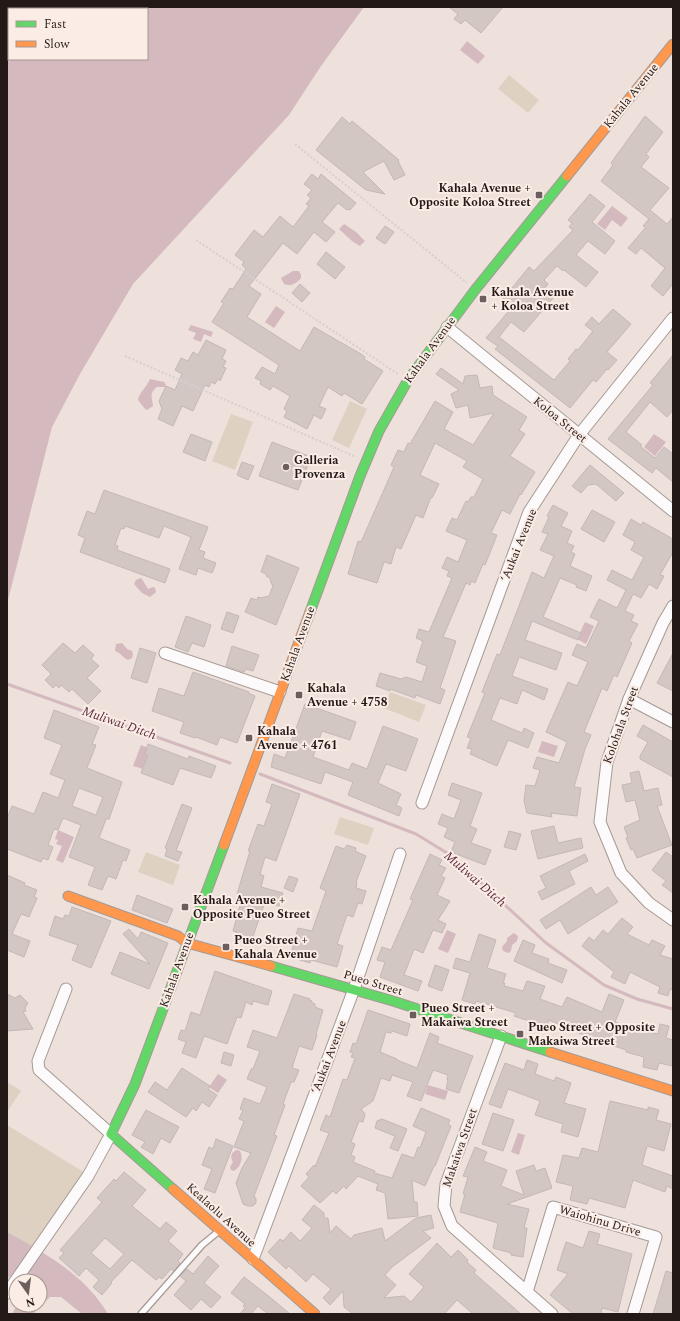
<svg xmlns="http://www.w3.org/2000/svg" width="680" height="1321" font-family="Spectral,serif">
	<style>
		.green { fill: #ded1c1 }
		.water { fill: #d4b9bf; fill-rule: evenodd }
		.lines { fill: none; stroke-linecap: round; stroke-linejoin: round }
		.stream { stroke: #d4b9bf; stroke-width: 3 }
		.building { fill: #d3c7c4; stroke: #c4b8b6; fill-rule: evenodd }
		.lane-casing { stroke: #a49a96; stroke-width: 8 }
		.street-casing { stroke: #a49a96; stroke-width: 13 }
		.fast-casing { stroke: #a49a96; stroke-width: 11 }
		.slow-casing { stroke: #a49a96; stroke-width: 11 }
		.path { stroke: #d4d1cf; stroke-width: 2; stroke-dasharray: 2 2; stroke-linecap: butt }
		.lane { stroke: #fcfafa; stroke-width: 5.5 }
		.street { stroke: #fcfafa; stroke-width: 11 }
		.fast { stroke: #63d668; stroke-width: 9 }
		.slow { stroke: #ff974d; stroke-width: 9 }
		.poi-dot { fill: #6a5f5c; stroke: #fbece6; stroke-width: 1.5 }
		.labels { text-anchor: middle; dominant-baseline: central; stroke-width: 4; stroke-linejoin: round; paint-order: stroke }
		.street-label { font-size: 12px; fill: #231a17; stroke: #fbece6 }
		.poi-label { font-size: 12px; font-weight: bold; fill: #231a17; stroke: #fbece6; text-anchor: start }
		.water-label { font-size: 13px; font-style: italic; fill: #5d2e41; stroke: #fbece6 }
	</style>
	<rect width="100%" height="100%" fill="#eee0db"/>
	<g class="green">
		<polygon points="509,75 539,100 528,113 498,89"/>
		<polygon points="350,401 367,409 349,448 332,440"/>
		<polygon points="231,414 253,422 235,470 212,461"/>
		<polygon points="390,692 426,705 419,722 384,708"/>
		<polygon points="340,817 374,828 368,845 334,834"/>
		<polygon points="146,852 180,865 173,885 138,872"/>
		<polygon points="7,1082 21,1091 7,1112"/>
		<polygon points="7,1125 87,1174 40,1234 7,1281"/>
	</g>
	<g class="water">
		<path d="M 7,7 L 364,7 L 321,66 L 289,115 L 133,284 L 80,374 L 52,427 L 7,604 ZM 9,9 L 147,9 L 147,59 L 9,59 Z"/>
		<polygon points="467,41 485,56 478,64 460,50"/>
		<polygon points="612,206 628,218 621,227 612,220 605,230 597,224"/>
		<polygon points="344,224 356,232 365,241 360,246 352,241 339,229"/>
		<path d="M 293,271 L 299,271 L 301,275 L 301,278 C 297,283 291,287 284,284 L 281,278 Z"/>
		<polygon points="276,306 285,312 274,328 265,322"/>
		<polygon points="191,325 213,332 211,337 204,334 201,342 193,339 196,333 188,330"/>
		<path d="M 150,379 L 164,382 L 166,385 L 165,387 L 157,387 C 149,393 152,397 153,406 L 147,410 L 145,409 L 138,400 C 138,395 147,386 150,379 Z"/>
		<polygon points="654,434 666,442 655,456 644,447"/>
		<polygon points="140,578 142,579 148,589 153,587 155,588 156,592 150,597 142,593 134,584 136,580"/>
		<polygon points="585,622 594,626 586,644 577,639"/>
		<path d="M 122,643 L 127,649 L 132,651 L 133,654 L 132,658 L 128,660 C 123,658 121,653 115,651 L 116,644 Z"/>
		<polygon points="542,741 558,746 554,757 538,752"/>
		<polygon points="141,745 151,749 143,769 133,766"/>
		<polygon points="58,830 74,837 63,863 56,860 62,846 56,844 58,840 55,839"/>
		<polygon points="447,930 456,934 448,953 438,949"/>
		<polygon points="514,933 518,936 517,941 512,945 511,951 508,953 503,951 502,947 507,941 507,938"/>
		<polygon points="218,1074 227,1080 218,1093 209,1087"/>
		<polygon points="428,1085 448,1091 445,1100 425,1094"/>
		<polygon points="518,1133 525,1135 519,1155 511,1152"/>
		<path d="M 237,1150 L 240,1151 C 244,1158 240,1168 234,1171 L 231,1170 L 230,1167 L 233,1162 C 230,1157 231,1152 237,1150 Z"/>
		<path d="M 7,1232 C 45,1253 85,1275 108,1314 L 82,1314 L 61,1297 L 50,1297 L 33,1314 L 12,1314 L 17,1305 L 40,1305 L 40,1281 L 16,1281 L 16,1282 L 7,1275 Z"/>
	</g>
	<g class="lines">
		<g class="stream">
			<polyline points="7,684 230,763"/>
			<polyline points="260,774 416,834 452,856 546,943 604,985 637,999 673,1009"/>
		</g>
	</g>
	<g class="building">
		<polygon points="449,7 503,7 481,33 465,20 461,24 454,19 458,14"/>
		<polygon points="645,116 663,132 646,154 649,157 641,167 669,188 650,210 667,224 673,217 673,284 663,296 651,286 665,268 641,248 636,254 628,248 646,227 643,226 649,219 601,181 613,165 611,163"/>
		<polygon points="342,117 350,124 352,121 399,160 398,161 405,175 394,180 384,161 363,172 385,194 366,190 316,150"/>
		<polygon points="312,174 318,179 321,174 356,203 350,210 348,209 347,210 338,203 322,222 335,232 326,242 314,232 297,254 283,243 249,286 261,294 247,317 300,351 314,327 361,354 365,357 364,359 383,371 362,404 344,393 342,396 328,387 319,406 326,409 321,419 314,415 307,429 284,417 287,411 284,409 290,396 273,386 270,390 260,384 261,381 255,378 262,367 275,374 279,365 212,322 224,303 221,302 230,288 233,289 246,269 242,265 244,262 235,255 254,230 263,237 280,216 293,227 309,206 306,204 311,198 307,195 312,190 304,184"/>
		<polygon points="590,194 605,206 592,222 615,241 605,254 588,241 576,255 598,272 586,287 564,270 563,271 557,266 544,280 548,284 544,289 554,297 524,332 511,322 499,337 554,380 570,361 568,359 576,349 578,350 593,331 585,325 592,317 599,324 613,309 631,324 607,352 617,360 608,370 607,369 596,382 593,380 570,408 495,349 498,346 486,338 513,306 503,299 529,267 534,271 573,230 569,227 572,223 568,220"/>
		<polygon points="385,226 394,232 385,244 376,238"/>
		<polygon points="326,252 345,267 335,279 317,264"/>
		<polygon points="300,284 310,293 302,302 292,293"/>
		<polygon points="206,340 226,350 222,359 226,361 223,367 226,368 220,381 218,379 215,384 211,382 209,387 205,385 193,411 182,406 173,426 158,419 162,409 159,401 166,386 175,390 182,374 175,370 181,358 188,361 193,352 198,355"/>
		<polygon points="673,355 673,410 667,417 650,402 626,432 642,445 640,446 655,458 664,447 673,454 673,482 656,468 652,473 608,439 653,385 650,383"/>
		<polygon points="441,368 463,384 465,376 477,375 480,388 492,386 493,395 527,417 519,430 525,434 510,456 535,472 521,495 520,494 510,514 502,510 491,533 497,535 485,565 483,564 475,583 471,581 470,585 466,583 443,637 456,641 440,688 445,690 440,704 416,695 415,698 390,689 390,691 376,686 380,673 401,679 406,677 422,682 427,666 416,662 423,641 416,638 419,629 429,632 452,578 447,576 449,571 442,568 447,557 458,562 467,540 446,531 452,518 457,520 466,501 468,502 471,497 474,497 483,479 463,467 467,461 435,443 420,475 439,484 432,498 431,497 423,518 416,515 401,549 396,547 391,564 384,562 377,583 348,574 358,541 361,542 394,467 391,465 398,450 404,452 408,443 410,444 435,401 453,412 444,429 473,445 494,413 470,418 468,405 456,408 451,394 459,390 436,374"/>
		<polygon points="191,434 212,442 205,461 183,452"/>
		<polygon points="272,442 311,457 298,490 259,476"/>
		<polygon points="242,462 254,466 248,480 237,475"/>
		<polygon points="590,465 624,493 616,501 596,484 588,485 581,493 572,486"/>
		<polygon points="104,490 208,527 199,550 205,552 203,558 216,563 212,573 198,568 196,575 179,569 191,537 164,526 159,538 125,526 124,529 121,528 115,545 118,546 117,550 170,569 165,583 80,552 85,538 78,535 87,511 95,514"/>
		<polygon points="553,505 568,513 561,526 572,531 567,543 574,546 571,552 575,554 570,566 592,576 586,591 576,587 577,585 560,578 543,617 581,633 578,640 532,621 525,640 562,653 556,670 519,657 512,676 548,689 544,700 522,690 517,704 500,698 491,720 522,733 524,728 534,733 528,748 508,740 497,766 470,754 472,749 467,748 471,738 467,737 485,693 482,692 497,654 500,655 532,572 544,578 554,556 540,550 548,534 542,532 549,517 547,516"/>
		<polygon points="592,510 615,522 604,542 581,529"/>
		<polygon points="631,519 641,525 643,522 673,539 673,552 660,575 664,576 657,589 649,584 641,598 633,594 625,611 634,615 631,621 638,624 629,641 632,643 617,677 614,675 607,691 602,688 584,732 591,735 585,749 574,787 581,788 577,816 551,813 552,817 527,813 524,801 526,785 535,786 540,770 533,768 537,757 559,763 567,742 546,732 568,682 577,686 588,662 572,655 577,644 586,648 599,621 590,617 599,599 617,608 626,590 607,580 612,570 632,580 644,557 631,550 635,542 623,535"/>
		<polygon points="267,555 299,568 276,625 245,612 251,598 257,600 258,597 261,598 269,596 273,586 271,583 270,578 266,576 267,574 261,572"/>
		<polygon points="227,612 239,616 233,633 221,629"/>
		<polygon points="186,616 211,625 204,647 192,643 188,652 175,647"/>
		<polygon points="63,643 75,653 83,645 94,655 91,659 99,666 87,678 101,691 88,704 72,689 69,692 61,685 59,688 56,685 53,688 45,680 51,674 42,665"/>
		<polygon points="232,646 259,655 253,671 246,669 244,672 226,666"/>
		<polygon points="140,648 156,653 147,683 131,678"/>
		<polygon points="673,653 673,691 657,683"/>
		<polygon points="193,672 249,692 248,693 255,696 237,743 220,737 217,745 196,737 195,738 180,733 184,722 152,711 159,688 184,696"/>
		<polygon points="305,704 356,722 350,740 322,731 313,757 349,770 352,763 367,769 383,726 418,739 406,771 386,764 378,783 401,794 396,805 402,808 399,816 348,795 353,782 325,772 321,784 271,767 274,754 285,758"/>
		<path d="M 54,710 L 99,727 L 92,744 L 96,745 L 87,768 L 122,782 L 109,819 L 106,819 L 99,838 L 130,850 L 126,861 L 123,860 L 116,879 L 108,876 L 102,890 L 88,885 L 95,867 L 69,857 L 81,825 L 63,818 L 58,830 L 54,829 L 48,845 L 53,847 L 48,860 L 43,858 L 41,862 L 7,849 L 7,818 L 12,806 L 34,814 L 43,792 L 58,798 L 65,780 L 50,774 L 62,745 L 44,738 ZM 79,788 L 103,797 L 96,815 L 72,806 Z"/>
		<polygon points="643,725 673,742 673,777 640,759 640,756 648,742 637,736"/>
		<polygon points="148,744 188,759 189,756 216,766 211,778 180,768 173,785 141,773 148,755 145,754"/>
		<polygon points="639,771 644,791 658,788 662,805 657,806 672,845 637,858 633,849 631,850 626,838 628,837 624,827 640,820 635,800 626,802 622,785 632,783 630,773"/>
		<polygon points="452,783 482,793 470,826 477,829 471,843 491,850 485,865 451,852 455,842 444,837 448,828 438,824 442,814 454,819 461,800 448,795"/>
		<polygon points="272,784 300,794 276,861 265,857 260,874 264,876 261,887 283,893 279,906 265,902 250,945 235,939 237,932 233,931 236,920 235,919 244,896 237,894 250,851 248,851 258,824 264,826 272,804 266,802"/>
		<polygon points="182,804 192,808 176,851 182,852 178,861 165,856 167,849 165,848"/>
		<polygon points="554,826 558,843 581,838 583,848 538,859 531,831"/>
		<polygon points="509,831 521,834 516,850 504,847"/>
		<polygon points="347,845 356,848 355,851 366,856 356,882 357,882 356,888 366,891 362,904 358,903 353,917 347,915 337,944 343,946 337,967 311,960 310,963 290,957 298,928 312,931 326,891 320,888 336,846 344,849"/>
		<polygon points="666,852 673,857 673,893 662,885 666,881 652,870"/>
		<polygon points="430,854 442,860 439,865 446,868 441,876 445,878 437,895 450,901 438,920 446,924 442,933 433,930 423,953 414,949 404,975 422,981 418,991 380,977 385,962 377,960 382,947 391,950 413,900 410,899"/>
		<polygon points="585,854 588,861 569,871 575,884 542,900 538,892 546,888 540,876"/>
		<polygon points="7,875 25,883 24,885 37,890 34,897 37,898 29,917 21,914 12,934 30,941 24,957 7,950"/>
		<polygon points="289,876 298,879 293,892 284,888"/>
		<polygon points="591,887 596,895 608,887 618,902 568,934 560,920 546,929 540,920"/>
		<polygon points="137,895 173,909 167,923 132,910"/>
		<polygon points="72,907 111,921 91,968 72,960 78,945 49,935 55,916 63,919 65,915 69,916"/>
		<polygon points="622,918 633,927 627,934 649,945 652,940 665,946 660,955 673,959 673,990 670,989 668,996 658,993 660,987 630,972 625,984 611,977 614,972 582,946 589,937 594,941 603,930 608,934"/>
		<polygon points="129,929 138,939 141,932 168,943 149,989 111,974 120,952 150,964 123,934"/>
		<polygon points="479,934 496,940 487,968 506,974 503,983 505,983 504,986 523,991 527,981 545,986 540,999 562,1007 567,997 602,1012 609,994 624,1000 615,1022 625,1026 625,1027 658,1034 660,1024 669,1026 666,1038 673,1040 673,1066 659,1063 657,1070 643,1067 644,1057 626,1052 626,1050 590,1038 549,1020 547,1027 514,1016 516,1013 476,1001 475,1004 462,1000 470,973 453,968 456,958 470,962"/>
		<polygon points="523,940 535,945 532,953 549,959 548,963 567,970 562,983 514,961"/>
		<polygon points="435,965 449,970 442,991 428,986"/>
		<polygon points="215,971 272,991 268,1005 253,1001 252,1005 246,1002 241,1018 237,1017 227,1044 204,1036 196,1058 182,1053 186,1042 178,1039 181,1030 185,1031 191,1012 200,1015"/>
		<polygon points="7,994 15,998 20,995 28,1003 25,1008 26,1011 23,1012 33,1029 7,1031"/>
		<polygon points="294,994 310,999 309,1000 312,1001 312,1003 315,1004 315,1007 323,1010 316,1034 317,1035 312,1050 299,1046 292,1068 299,1070 294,1082 291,1082 283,1104 285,1105 274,1135 277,1136 254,1196 256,1199 256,1203 253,1206 248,1206 243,1204 236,1183 242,1168 251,1153 234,1147 244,1121 239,1119 243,1110 240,1109 244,1098 260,1104 267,1087 247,1079 251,1069 253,1069 260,1051 247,1047 253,1030 277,1038"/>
		<polygon points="368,1010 410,1024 407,1036 392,1031 391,1033 386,1032 380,1052 397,1059 397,1060 417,1068 430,1033 439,1037 437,1043 473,1056 459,1093 446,1089 448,1081 447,1080 448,1075 433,1070 421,1101 407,1096 413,1082 392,1075 390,1081 381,1078 373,1101 361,1109 365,1114 363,1122 359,1121 351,1142 355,1144 351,1155 355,1157 353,1162 375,1171 374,1173 392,1178 402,1154 414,1158 418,1147 420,1148 426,1132 413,1126 421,1108 450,1120 448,1124 451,1126 435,1166 434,1166 425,1186 412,1180 414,1202 417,1202 418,1216 388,1219 385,1193 376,1190 378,1184 358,1176 346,1189 344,1186 336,1194 333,1191 320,1203 301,1186 309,1177 306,1174 314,1165 315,1167 329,1133 320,1130 326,1115 330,1117 343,1079 347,1080 355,1058 351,1057 353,1053 350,1052 353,1043 356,1044"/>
		<polygon points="224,1052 234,1055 231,1066 221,1063"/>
		<polygon points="527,1060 538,1064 535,1074 554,1081 556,1077 571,1083 564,1103 586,1109 578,1137 561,1132 563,1124 535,1115 540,1101 508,1089 501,1108 489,1104 505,1063 524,1070"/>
		<polygon points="182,1068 210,1086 208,1089 217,1095 209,1107 202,1102 196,1111 193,1108 186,1117 148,1092 155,1082 167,1090"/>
		<polygon points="610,1101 648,1110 648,1107 659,1110 656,1120 671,1124 664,1151 647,1146 642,1165 673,1176 673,1189 667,1186 665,1192 633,1180 625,1208 589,1198 587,1204 570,1200 573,1186 556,1182 563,1155 579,1158 582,1148 598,1152"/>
		<polygon points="146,1110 179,1127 170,1143 161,1138 153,1154 141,1147 145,1142 132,1135"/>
		<polygon points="493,1113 514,1120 503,1151 482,1144"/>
		<polygon points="382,1119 407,1129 398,1151 390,1148 395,1136 375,1128 377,1121"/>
		<polygon points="216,1139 233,1146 215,1193 204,1189 212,1169 202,1165 209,1147 213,1149"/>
		<polygon points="475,1147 487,1152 483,1161 507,1170 501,1186 524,1195 516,1171 534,1165 536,1171 545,1168 552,1188 507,1204 529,1209 524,1228 527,1228 523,1257 511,1255 511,1253 493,1248 498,1223 460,1212 465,1194 463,1194 468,1177 463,1176"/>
		<path d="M 124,1172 L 146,1190 L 132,1206 L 160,1229 L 166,1222 L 177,1231 L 168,1241 L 183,1254 L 178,1261 L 180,1263 L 174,1271 L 171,1269 L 162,1279 L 159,1277 L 156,1280 L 132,1260 L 111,1282 L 112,1283 L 102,1295 L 93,1287 L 99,1280 L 86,1268 L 79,1276 L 59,1258 L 64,1253 L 60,1250 L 102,1202 L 97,1198 L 114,1179 L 116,1181 ZM 105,1238 L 124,1254 L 110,1269 L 91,1253 Z"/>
		<polygon points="314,1205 324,1213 324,1218 328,1218 330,1233 336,1226 351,1239 354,1235 382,1228 385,1241 416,1218 431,1215 434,1228 423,1231 431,1238 392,1267 385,1275 396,1285 384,1298 404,1296 411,1302 424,1287 409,1274 437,1243 451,1257 458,1250 468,1260 467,1262 476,1270 474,1273 521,1314 473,1314 457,1300 444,1314 353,1314 344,1307 343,1291 330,1305 323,1298 331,1289 313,1274 306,1282 289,1266 286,1269 268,1252 280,1239 283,1241 291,1232 300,1241 312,1228 302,1220"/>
		<polygon points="589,1231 600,1234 597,1244 632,1254 618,1312 602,1308 601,1314 573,1314 550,1295 568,1274 557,1270 566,1242 583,1248"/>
		<polygon points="208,1256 219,1266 204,1283 221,1297 211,1308 201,1299 191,1310 174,1295 186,1281 180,1276 187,1269 193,1274"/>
		<polygon points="666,1271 673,1273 673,1314 653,1314"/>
		<polygon points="244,1277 271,1298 290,1314 268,1314 258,1306 251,1314 240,1314 245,1308 243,1306 245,1304 231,1293"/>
	</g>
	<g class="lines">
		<g class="lane-casing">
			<polyline id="lane" points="141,1314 202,1245 219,1231"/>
		</g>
		<g class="street-casing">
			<g id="street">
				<polyline points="447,327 673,511"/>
				<polyline points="673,606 663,623 629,699 607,762 600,822 621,873 649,903 673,920"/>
				<polyline points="165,653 280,692"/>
				<polyline points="629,699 673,722"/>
				<polyline points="422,803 529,512 579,435 673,318"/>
				<polyline points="501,1036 446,1184 444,1206 452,1226 552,1314"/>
				<polyline points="253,1259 354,989 400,854"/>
				<polyline points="527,1292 553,1207 656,1237 633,1314"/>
				<polyline points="7,1293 88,1176 111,1134 39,1070 38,1061 66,989"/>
			</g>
		</g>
		<g class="fast-casing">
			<g id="fast">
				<polyline points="310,612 360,476 379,431 408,380 475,290 567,176"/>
				<polyline points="271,966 393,1001 550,1052"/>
				<polyline points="173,1189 111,1134 135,1084 224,845"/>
			</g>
		</g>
		<g class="slow-casing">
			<g id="slow">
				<polyline points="567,176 673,44"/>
				<polyline points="224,845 310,612"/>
				<polyline points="68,896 178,936 187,943 271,966"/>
				<polyline points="550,1052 673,1091"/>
				<polyline points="173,1189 315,1314"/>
			</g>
		</g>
		<g class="path">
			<polyline points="295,144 467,283"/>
			<polyline points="196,240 398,374"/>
			<polyline points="125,356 356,457"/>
			<path d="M 7,1214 C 20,1217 25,1225 36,1231"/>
		</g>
		<use href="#lane" class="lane"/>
		<use href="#street" class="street"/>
		<use href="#fast" class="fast"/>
		<use href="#slow" class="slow"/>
	</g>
	<g class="poi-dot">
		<rect x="535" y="191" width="8" height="8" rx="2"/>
		<rect x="479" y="295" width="8" height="8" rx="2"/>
		<circle cx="286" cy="467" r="4"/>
		<rect x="295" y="691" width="8" height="8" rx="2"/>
		<rect x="245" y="734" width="8" height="8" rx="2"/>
		<rect x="181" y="903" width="8" height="8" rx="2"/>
		<rect x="222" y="943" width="8" height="8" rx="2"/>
		<rect x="409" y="1011" width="8" height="8" rx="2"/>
		<rect x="516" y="1030" width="8" height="8" rx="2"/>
	</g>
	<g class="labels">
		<g class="street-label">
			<text transform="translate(631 96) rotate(-51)">Kahala Avenue</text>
			<text transform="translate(430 350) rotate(-54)">Kahala Avenue</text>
			<text transform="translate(560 420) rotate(39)">Koloa Street</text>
			<text transform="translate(519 545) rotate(-68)">ʻAukai Avenue</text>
			<text transform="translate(298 644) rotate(-70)">Kahala Avenue</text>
			<text transform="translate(621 725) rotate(-70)">Kolohala Street</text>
			<text transform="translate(177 970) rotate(-70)">Kahala Avenue</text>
			<text transform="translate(373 983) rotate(17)">Pueo Street</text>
			<text transform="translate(329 1057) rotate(-69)">ʻAukai Avenue</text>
			<text transform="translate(460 1148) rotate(-71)">Makaiwa Street</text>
			<text transform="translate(221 1215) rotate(42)">Kealaolu Avenue</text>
			<text transform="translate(600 1221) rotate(16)">Waiohinu Drive</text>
		</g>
		<g class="poi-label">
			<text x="531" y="188" text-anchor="end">Kahala Avenue +<tspan x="531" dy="14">Opposite Koloa Street</tspan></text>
			<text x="491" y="292">Kahala Avenue<tspan x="491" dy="14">+ Koloa Street</tspan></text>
			<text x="294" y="460">Galleria<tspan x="294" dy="14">Provenza</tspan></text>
			<text x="307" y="688">Kahala<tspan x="307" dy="14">Avenue + 4758</tspan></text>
			<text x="257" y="731">Kahala<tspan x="257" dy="14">Avenue + 4761</tspan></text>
			<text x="193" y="900">Kahala Avenue +<tspan x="193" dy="14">Opposite Pueo Street</tspan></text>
			<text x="234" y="940">Pueo Street +<tspan x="234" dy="14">Kahala Avenue</tspan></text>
			<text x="421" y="1008">Pueo Street +<tspan x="421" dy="14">Makaiwa Street</tspan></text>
			<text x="528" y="1027">Pueo Street + Opposite<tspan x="528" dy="14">Makaiwa Street</tspan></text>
		</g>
		<g class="water-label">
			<text transform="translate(119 723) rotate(19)">Muliwai Ditch</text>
			<text transform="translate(475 879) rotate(41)">Muliwai Ditch</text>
		</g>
	</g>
	<rect width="680" height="1321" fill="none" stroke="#231a17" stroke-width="16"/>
	<rect x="8" y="8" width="140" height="52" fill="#fbece6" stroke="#a59893"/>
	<rect x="16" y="21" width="20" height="6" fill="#63d668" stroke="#a59893"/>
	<text x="44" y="28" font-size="12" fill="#231a17">Fast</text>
	<rect x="16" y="41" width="20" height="6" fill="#ff974d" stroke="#a59893"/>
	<text x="44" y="48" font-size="12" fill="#231a17">Slow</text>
	<g transform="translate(28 1293) rotate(166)"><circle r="19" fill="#fbece6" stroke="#a59893"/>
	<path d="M0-3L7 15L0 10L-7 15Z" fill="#6a5f5c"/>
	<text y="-6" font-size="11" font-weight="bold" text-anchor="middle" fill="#231a17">N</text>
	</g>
</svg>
